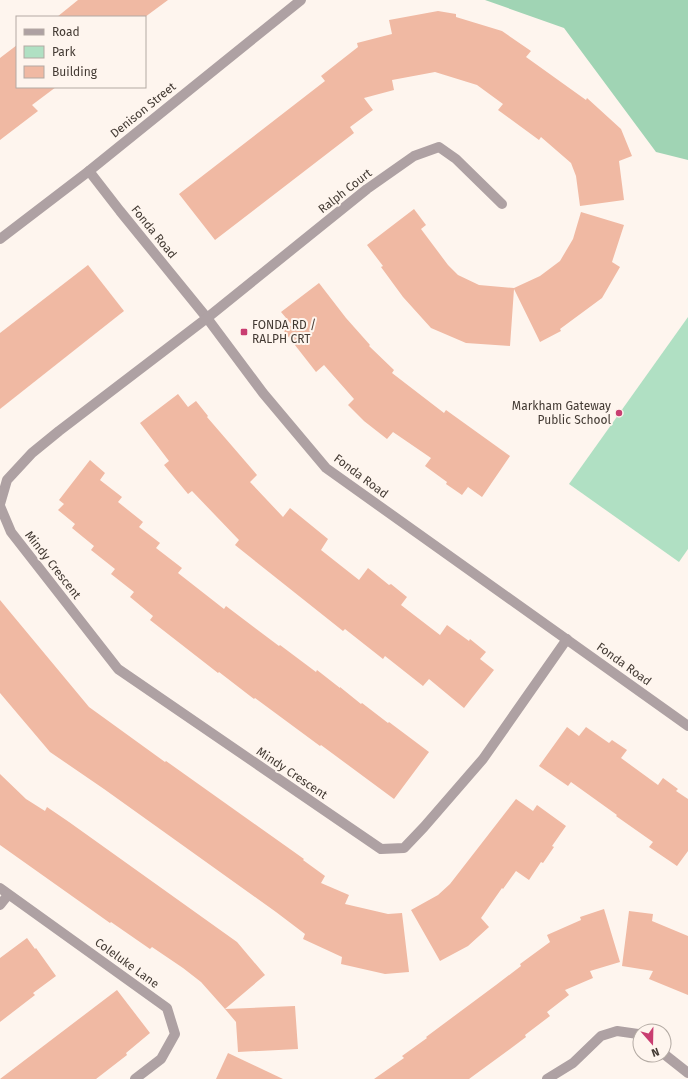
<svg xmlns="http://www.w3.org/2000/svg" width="688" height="1079" font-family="'Fira Sans',sans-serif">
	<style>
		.green { fill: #b0e0c3 }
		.forest { fill: #a0d4b4 }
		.building { fill: #f0b9a3 }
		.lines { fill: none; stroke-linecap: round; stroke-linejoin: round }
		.minor { stroke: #aea1a3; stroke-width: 10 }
		.tertiary { stroke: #aea1a3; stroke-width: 10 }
		.poi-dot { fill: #c93e71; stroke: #fef5ee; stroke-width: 1.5 }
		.labels { text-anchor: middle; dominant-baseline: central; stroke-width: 4; stroke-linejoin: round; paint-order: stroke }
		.street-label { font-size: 12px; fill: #433a33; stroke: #fef5ee }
		.poi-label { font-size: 12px; fill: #433a33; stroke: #fef5ee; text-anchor: start }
	</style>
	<rect width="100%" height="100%" fill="#fef5ee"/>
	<polygon class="green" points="688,317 688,549 679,562 569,484"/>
	<polygon class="forest" points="485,0 688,0 688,160 656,152 564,28"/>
	<g class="building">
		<polygon points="78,0 168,0 145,17 57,17"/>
		<polygon points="438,11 456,14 456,17 502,31 531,51 526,57 586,100 587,98 621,129 632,156 619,161 624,200 580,206 576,176 571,163 541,137 539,140 498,110 503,104 477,85 435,72 392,80 394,90 364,98 373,110 350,127 354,133 215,240 179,194 325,81 321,76 358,47 357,43 392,34 389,20"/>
		<polygon points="17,45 17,87 56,87 32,105 38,111 0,140 0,58"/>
		<polygon points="414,209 426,225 421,229 448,265 458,275 479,285 514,288 540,276 560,261 573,239 581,212 624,225 612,262 620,267 602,298 560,329 561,331 540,342 514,289 510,346 466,343 431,328 403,297 381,267 383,266 367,245"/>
		<polygon points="88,265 124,311 0,409 0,333"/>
		<polygon points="319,283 346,318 370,345 369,346 394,370 392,373 444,413 446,410 510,456 482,497 468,487 462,495 446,484 447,482 425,466 431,458 393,432 387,439 364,421 348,405 354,399 324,365 316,372 284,331 292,325 281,312"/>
		<polygon points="178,394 188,407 196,401 208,416 207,417 257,475 250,482 283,517 290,508 328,539 321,550 359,580 368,568 389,585 391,584 407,597 401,605 440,635 447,625 469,641 470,639 486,652 480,659 494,670 464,708 429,679 423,686 385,656 383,659 345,629 343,631 235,545 239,540 192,491 188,494 164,465 169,461 140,423"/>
		<polygon points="90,460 105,473 100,480 122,497 118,502 143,522 139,527 160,543 156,548 182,568 178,573 224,609 226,606 279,646 280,645 316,672 317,670 340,688 340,687 361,704 362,703 388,723 389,722 429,752 394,799 321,745 320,746 255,698 254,699 219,672 218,673 150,620 153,616 130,597 134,592 111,574 115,569 91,550 94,546 72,528 75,524 58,510 64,504 59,500"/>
		<polygon points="0,600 89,707 165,762 166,761 304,859 303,860 325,876 321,883 349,895 345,904 388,914 402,913 409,972 385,974 341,964 342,957 303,939 305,934 276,912 104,789 50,752 0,693"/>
		<polygon points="567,727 579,736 586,727 609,743 612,740 627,750 621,758 658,785 663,778 678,789 676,791 688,799 688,851 677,866 649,847 653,842 616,816 617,815 571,782 568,786 539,766"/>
		<polygon points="0,774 26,799 45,811 47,807 69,822 237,942 265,975 225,1009 201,982 183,968 152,947 150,949 111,922 110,923 0,845"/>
		<polygon points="516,799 533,811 537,805 566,826 552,846 554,847 543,863 541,862 529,880 516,871 503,889 502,888 481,918 489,927 468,946 440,961 411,910 438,895 450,884"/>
		<polygon points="604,909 620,962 590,971 593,978 565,990 569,995 547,1012 550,1016 525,1035 526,1037 510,1049 469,1079 374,1079 404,1058 402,1056 427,1038 426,1037 496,985 521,966 520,964 550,942 547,935 581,920 580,917"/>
		<polygon points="629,911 653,914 652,921 688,936 688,995 649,979 653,971 622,966"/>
		<polygon points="27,938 35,949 36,948 56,976 33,993 35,995 0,1022 0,958"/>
		<polygon points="117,990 150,1033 126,1053 127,1055 96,1079 0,1079"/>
		<polygon points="295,1006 298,1049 238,1052 236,1022 225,1009"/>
		<polygon points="228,1053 283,1079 216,1079"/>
	</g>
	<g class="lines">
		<g class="minor">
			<polyline points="89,171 120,211 207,318 263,393 326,468 688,726"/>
			<polyline points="0,504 7,480 32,453 59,431 207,318 367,189 414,156 439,147 456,159 502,204"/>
			<polyline points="0,506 11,532 118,669 381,849 404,848 424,827 483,759 567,639"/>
			<polyline points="0,888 167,1008 175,1034 161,1059 135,1079"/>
			<polyline points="0,905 8,895"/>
			<polyline points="664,1054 688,1073"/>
			<polyline points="547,1079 573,1063 601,1036 617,1031 638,1034 640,1035"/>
		</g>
		<polyline class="tertiary" points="0,239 89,171 301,0"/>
	</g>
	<g class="poi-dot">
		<rect x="240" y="328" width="8" height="8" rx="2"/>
		<circle cx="619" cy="413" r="4"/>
	</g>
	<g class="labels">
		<g class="street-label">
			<text transform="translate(143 110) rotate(-39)">Denison Street</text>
			<text transform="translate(345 191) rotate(-38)">Ralph Court</text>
			<text transform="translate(154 232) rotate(51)">Fonda Road</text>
			<text transform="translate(361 476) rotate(37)">Fonda Road</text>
			<text transform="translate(53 565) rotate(52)">Mindy Crescent</text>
			<text transform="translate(624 664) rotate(36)">Fonda Road</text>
			<text transform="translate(292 773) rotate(34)">Mindy Crescent</text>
			<text transform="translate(127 963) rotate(36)">Coleluke Lane</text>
		</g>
		<g class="poi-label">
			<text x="252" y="325">FONDA RD /<tspan x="252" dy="14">RALPH CRT</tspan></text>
			<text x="611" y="406" text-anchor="end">Markham Gateway<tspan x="611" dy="14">Public School</tspan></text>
		</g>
	</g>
	<rect x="16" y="16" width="130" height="72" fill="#fef5ee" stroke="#b3aaa3"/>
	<rect x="24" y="29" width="20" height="6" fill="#aea1a3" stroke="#b3aaa3"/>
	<text x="52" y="36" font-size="12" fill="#433a33">Road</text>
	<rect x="24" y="46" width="20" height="12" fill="#b0e0c3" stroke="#b3aaa3"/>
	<text x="52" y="56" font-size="12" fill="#433a33">Park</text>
	<rect x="24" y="66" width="20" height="12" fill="#f0b9a3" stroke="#b3aaa3"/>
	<text x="52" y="76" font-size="12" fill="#433a33">Building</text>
	<g transform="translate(652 1043) rotate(160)"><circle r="19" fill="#fef5ee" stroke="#b3aaa3"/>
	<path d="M0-3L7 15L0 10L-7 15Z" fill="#c93e71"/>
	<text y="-6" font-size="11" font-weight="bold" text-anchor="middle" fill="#433a33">N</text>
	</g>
</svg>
